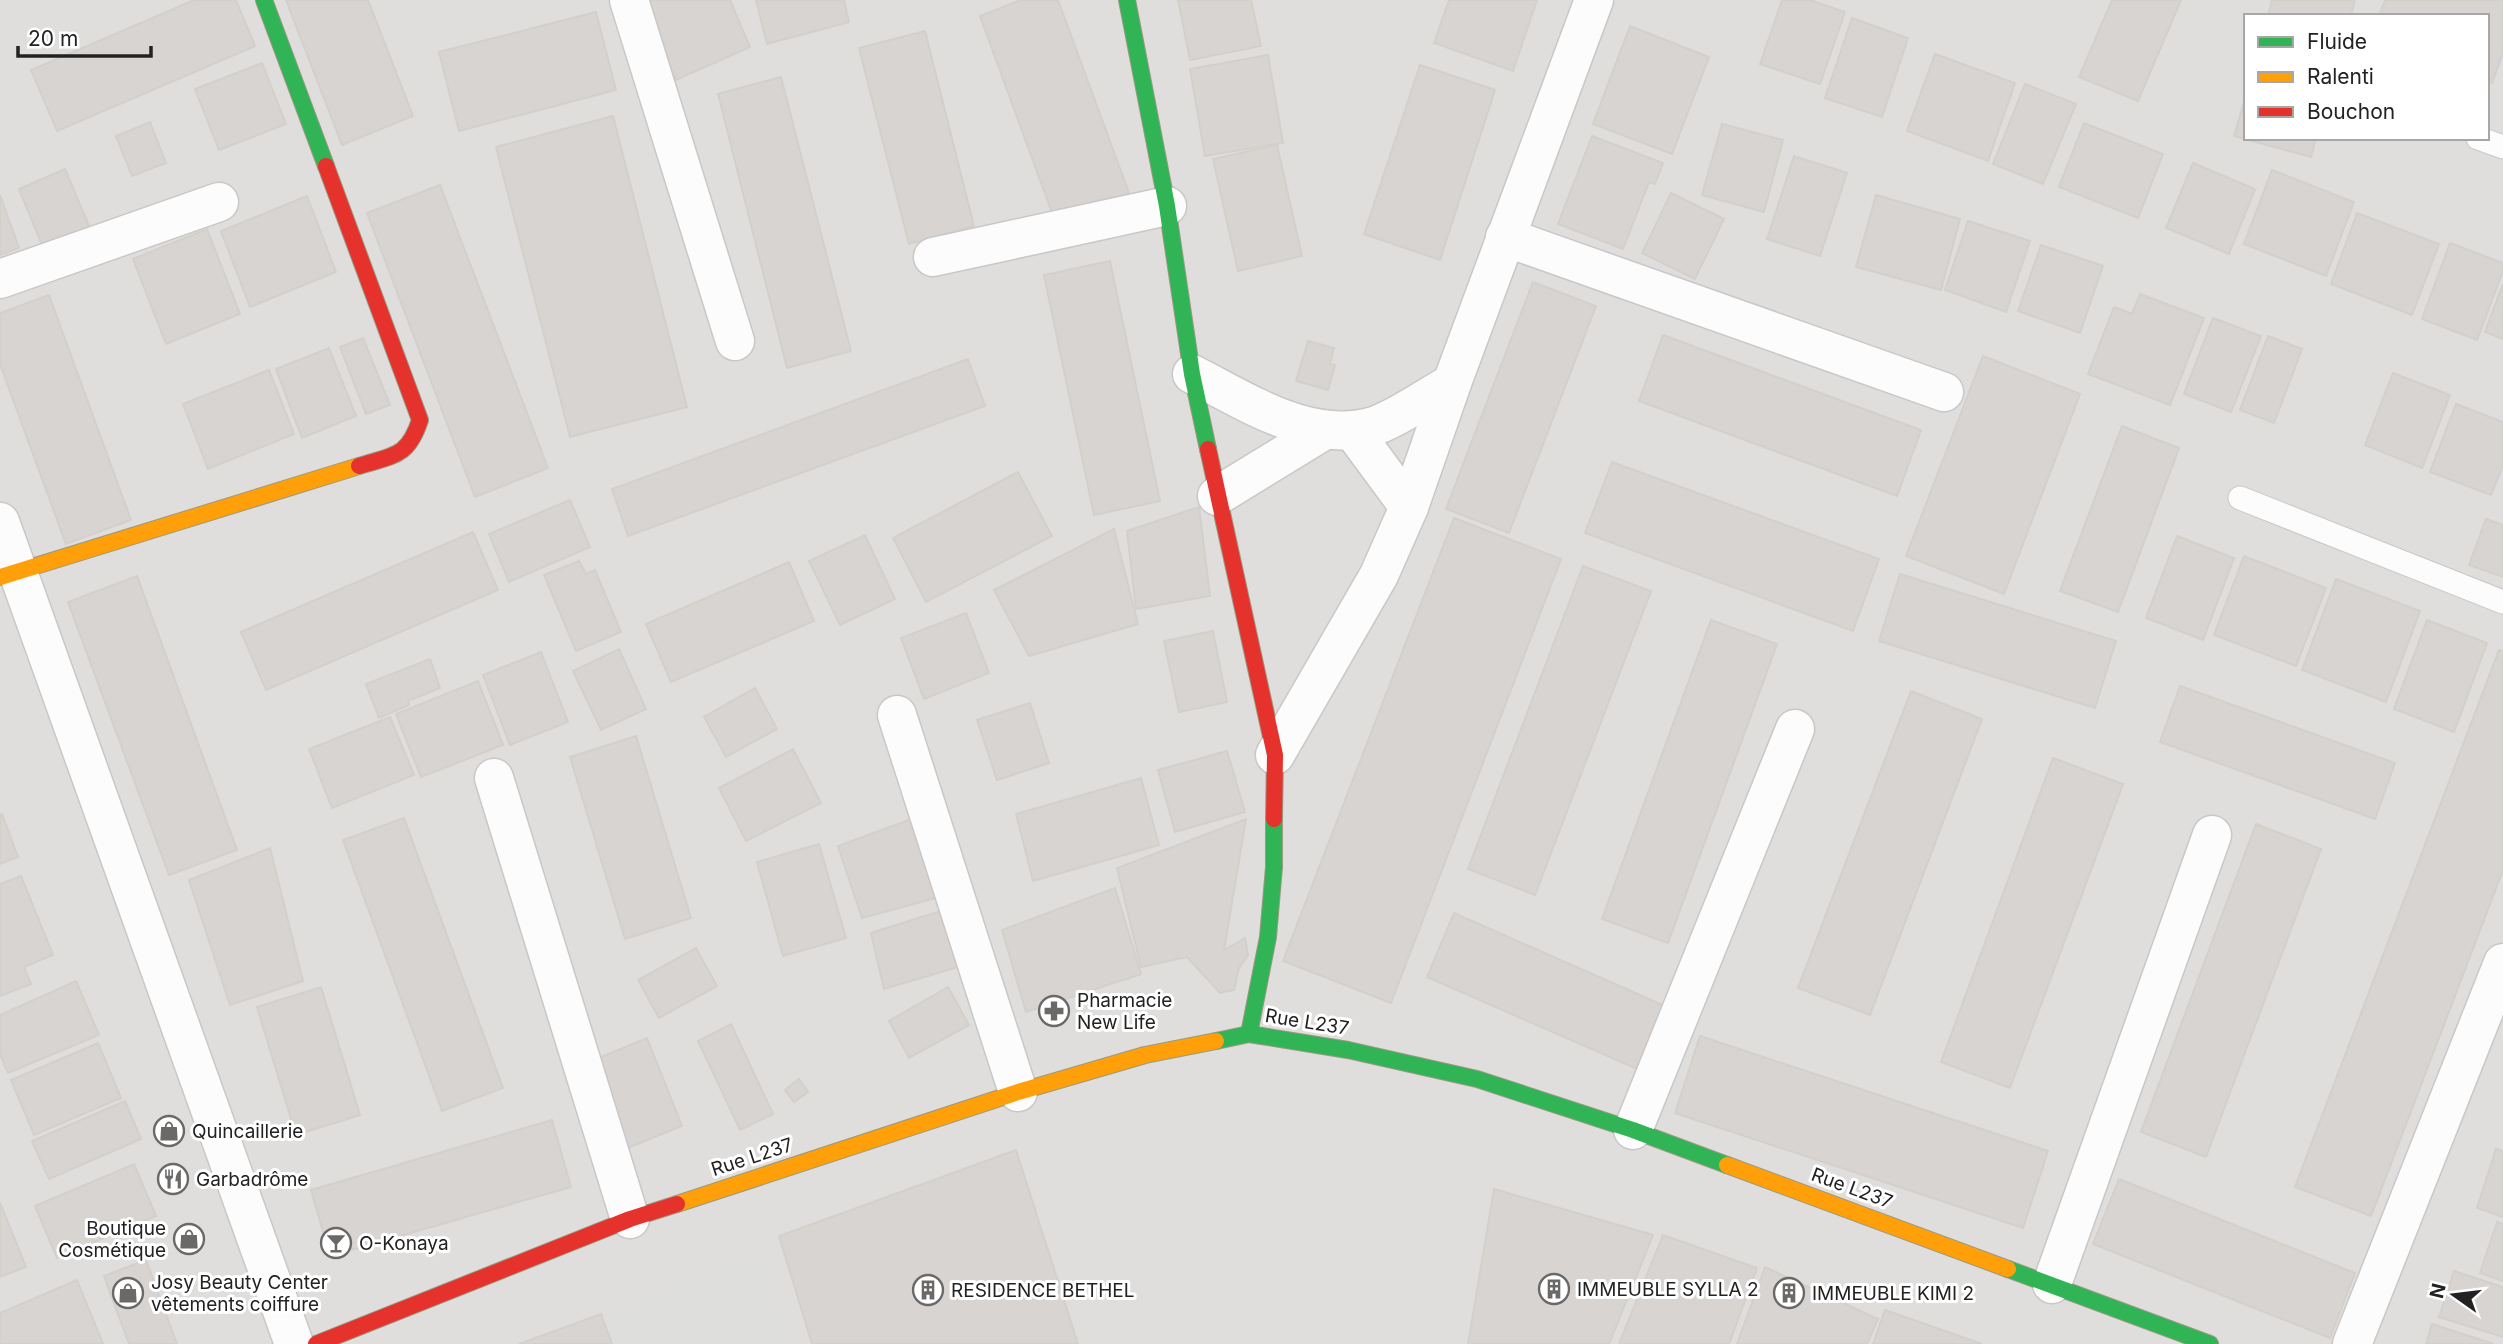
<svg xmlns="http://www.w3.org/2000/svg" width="2503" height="1344" font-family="Inter,sans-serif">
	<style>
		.residential { fill: #dfdedc; fill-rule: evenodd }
		.religious { fill: #dededc }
		.building { fill: #d7d4d2; stroke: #d3d0cc; stroke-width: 2 }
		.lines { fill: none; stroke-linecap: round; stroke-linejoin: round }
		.lane-casing { stroke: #c9c8c7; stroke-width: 25 }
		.street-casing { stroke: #c9c8c7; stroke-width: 41 }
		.fast-casing { stroke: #999a82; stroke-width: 18 }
		.slow-casing { stroke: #999a82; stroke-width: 18 }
		.jam-casing { stroke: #999a82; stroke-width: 18 }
		.lane { stroke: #fdfcfc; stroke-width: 23 }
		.street { stroke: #fdfcfc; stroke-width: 38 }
		.fast { stroke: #30b455; stroke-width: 16 }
		.slow { stroke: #ff9f0a; stroke-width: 16 }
		.jam { stroke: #e5322d; stroke-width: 16 }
		.labels { text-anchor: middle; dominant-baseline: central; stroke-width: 6; stroke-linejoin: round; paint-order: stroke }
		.poi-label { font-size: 19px; fill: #222; stroke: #fff; text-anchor: start }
		.street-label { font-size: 19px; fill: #222; stroke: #fff }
	</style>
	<rect width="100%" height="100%" fill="#f0eeeb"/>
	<path class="residential" d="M 0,0 L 2503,0 L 2503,1344 L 0,1344 ZM 2246,16 L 2487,16 L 2487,138 L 2246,138 Z"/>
	<polygon class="religious" points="758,1258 788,1344 519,1344"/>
	<g class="building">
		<polygon points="194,0 236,0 255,46 57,131 31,70"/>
		<polygon points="286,0 368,0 413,116 342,145"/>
		<polygon points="642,0 730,0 750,47 676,80"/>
		<polygon points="756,0 844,0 849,22 767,44"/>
		<polygon points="1021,0 1058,0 1129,193 1055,221 980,16"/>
		<polygon points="1178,0 1251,0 1261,46 1190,60"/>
		<polygon points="1449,0 1537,0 1513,71 1434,43"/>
		<polygon points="1782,0 1810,0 1845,12 1820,84 1760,64"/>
		<polygon points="2112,0 2181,0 2138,101 2079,77"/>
		<polygon points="2272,0 2355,0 2351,16 2268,16"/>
		<polygon points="2385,0 2503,0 2503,53 2492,83 2487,81 2487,16 2379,16"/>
		<polygon points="596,12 616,90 459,131 439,52"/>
		<polygon points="1852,18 1908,38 1882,117 1825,98"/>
		<polygon points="1630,26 1709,57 1672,154 1593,124"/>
		<polygon points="925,31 974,226 909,244 859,48"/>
		<polygon points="1935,54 2015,83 1988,161 1907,131"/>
		<polygon points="1268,55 1283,143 1205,156 1190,69"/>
		<polygon points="262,63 286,124 219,150 195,89"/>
		<polygon points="1420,65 1495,90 1440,260 1364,234"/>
		<polygon points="781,77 851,351 787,368 718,94"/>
		<polygon points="2025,84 2076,104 2043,184 1993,164"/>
		<polygon points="2246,95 2246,138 2316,138 2311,157 2234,136"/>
		<polygon points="613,116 687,407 570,437 496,147"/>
		<polygon points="150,122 166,163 132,176 116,136"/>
		<polygon points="2084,123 2163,154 2138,218 2059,187"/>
		<polygon points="1722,124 1783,140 1764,212 1702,195"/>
		<polygon points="1592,136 1663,163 1655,184 1649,182 1623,249 1558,224"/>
		<polygon points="1277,145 1302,256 1238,271 1213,159"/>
		<polygon points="1794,156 1847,173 1820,256 1767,239"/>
		<polygon points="2193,163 2255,189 2229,254 2166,228"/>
		<polygon points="65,169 94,238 47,257 19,189"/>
		<polygon points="2272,170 2354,202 2326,276 2244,244"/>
		<polygon points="440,185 548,468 475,497 367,213"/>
		<polygon points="1671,193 1724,219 1695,279 1642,253"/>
		<polygon points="0,195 19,248 0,255"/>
		<polygon points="1876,195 1960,219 1941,290 1856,267"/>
		<polygon points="307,196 336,272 250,307 221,231"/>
		<polygon points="2357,213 2439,244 2412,315 2331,284"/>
		<polygon points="1968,221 2030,241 2006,312 1945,290"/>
		<polygon points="207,229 240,314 166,344 133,259"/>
		<polygon points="2450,243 2503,263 2503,271 2477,340 2422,319"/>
		<polygon points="2041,245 2103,266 2080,333 2018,311"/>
		<polygon points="1110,261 1160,501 1094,515 1044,275"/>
		<polygon points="1533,282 1596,306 1509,533 1446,509"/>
		<polygon points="2503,284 2503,339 2485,332"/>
		<polygon points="2140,294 2204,318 2170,405 2088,374 2114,307 2132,314"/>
		<polygon points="49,295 131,520 66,544 0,364 0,313"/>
		<polygon points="2213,318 2261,336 2231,412 2184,394"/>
		<polygon points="1663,335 1921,430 1897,496 1639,401"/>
		<polygon points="2268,336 2302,349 2274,423 2240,410"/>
		<polygon points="363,338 390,405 366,414 340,347"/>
		<polygon points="1308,341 1334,348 1330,364 1335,365 1328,390 1296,381"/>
		<polygon points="329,348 356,416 302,438 276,369"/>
		<polygon points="1983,356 2080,394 2004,594 1906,556"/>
		<polygon points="968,359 985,406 628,536 612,489"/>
		<polygon points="269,370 294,434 208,469 183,404"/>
		<polygon points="2393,373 2450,395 2422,468 2365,445"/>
		<polygon points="2456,404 2503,422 2503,465 2491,495 2430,472"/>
		<polygon points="2122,426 2179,448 2118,612 2060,591"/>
		<polygon points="1612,462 1879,559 1853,631 1585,533"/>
		<polygon points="1018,472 1052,536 926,602 893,538"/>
		<polygon points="570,500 590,547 509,582 489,534"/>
		<polygon points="1199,507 1210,596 1136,609 1127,531"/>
		<polygon points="1454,518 1561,559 1391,1003 1283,961"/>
		<polygon points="2486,519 2503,525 2503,577 2469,565"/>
		<polygon points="1114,529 1138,624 1029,656 994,590"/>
		<polygon points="473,532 498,590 266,690 241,632"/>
		<polygon points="865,535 895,599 840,625 809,561"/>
		<polygon points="2177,536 2234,558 2203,640 2146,618"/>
		<polygon points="2244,556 2326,588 2296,666 2214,635"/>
		<polygon points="579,561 586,574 595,570 621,632 576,651 544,575"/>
		<polygon points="789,562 814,621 671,682 646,624"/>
		<polygon points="1583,566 1651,591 1535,895 1468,869"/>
		<polygon points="1900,574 2116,641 2095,708 1879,641"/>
		<polygon points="137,576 237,850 169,875 68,602"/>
		<polygon points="2336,579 2420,611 2386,702 2302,670"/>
		<polygon points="966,613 989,673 924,699 901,638"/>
		<polygon points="1711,620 1777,644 1668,943 1602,919"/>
		<polygon points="2427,620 2487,643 2454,732 2394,709"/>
		<polygon points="1213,631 1227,702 1179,712 1164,641"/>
		<polygon points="619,649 646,709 601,730 573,671"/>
		<polygon points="2499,650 2503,651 2503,870 2371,1216 2295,1187"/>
		<polygon points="541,652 568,722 510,745 483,675"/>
		<polygon points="430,659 440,688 408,701 409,705 379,718 366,684"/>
		<polygon points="478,681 503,745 421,777 396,714"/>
		<polygon points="2180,686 2395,763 2375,819 2160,742"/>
		<polygon points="755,688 777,729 726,757 704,717"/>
		<polygon points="1911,691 1982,719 1870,1015 1798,988"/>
		<polygon points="1030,703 1049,763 997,780 977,720"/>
		<polygon points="390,717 414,775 332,808 309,749"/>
		<polygon points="636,736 691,918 625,939 570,757"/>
		<polygon points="793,749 821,803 746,841 719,788"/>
		<polygon points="1227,751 1245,812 1175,832 1158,770"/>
		<polygon points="2053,758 2123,784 2010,1088 1941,1062"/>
		<polygon points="1141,778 1159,845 1033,881 1016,814"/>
		<polygon points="2,814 18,857 0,864 0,815"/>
		<polygon points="919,816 943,896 862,918 838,846"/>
		<polygon points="404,818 503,1088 442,1111 343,840"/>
		<polygon points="1246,819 1224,950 1245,938 1248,955 1239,968 1234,990 1220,993 1187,957 1141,967 1117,868"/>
		<polygon points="2256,824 2321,849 2206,1157 2141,1132"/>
		<polygon points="819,844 846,938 783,956 757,862"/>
		<polygon points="270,848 303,981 230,1005 189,880"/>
		<polygon points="21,876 53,955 24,967 31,984 0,996 0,884"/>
		<polygon points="1115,888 1141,974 1026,1012 1002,930"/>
		<polygon points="947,909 958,967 884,989 871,933"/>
		<polygon points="1454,913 1665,1006 1637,1069 1427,977"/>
		<polygon points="696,948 717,986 659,1018 638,980"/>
		<polygon points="76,981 99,1035 8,1073 0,1054 0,1015"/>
		<polygon points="321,987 360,1115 296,1135 257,1007"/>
		<polygon points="948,987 969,1025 909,1058 889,1021"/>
		<polygon points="731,1024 773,1114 740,1130 698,1041"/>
		<polygon points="1700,1036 2048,1151 2023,1228 1675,1113"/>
		<polygon points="647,1038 682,1126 618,1152 584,1064"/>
		<polygon points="98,1043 121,1098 34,1135 11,1080"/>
		<polygon points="799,1079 808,1092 794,1102 785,1090"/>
		<polygon points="125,1101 141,1139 49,1179 32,1141"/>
		<polygon points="552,1120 571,1187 330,1256 311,1190"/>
		<polygon points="2496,1149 2503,1151 2503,1217 2477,1208"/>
		<polygon points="1016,1150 1078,1344 812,1344 779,1236"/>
		<polygon points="134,1164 156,1216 57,1258 35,1206"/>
		<polygon points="2119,1179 2355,1273 2330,1338 2093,1244"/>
		<polygon points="1494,1189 1653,1235 1609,1344 1468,1344"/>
		<polygon points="0,1203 26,1267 0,1277"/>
		<polygon points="2497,1222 2503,1224 2503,1281 2480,1273"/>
		<polygon points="1663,1235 1757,1268 1729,1344 1619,1344"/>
		<polygon points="146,1260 177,1344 129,1344 104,1276"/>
		<polygon points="1765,1267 1878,1319 1867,1344 1737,1344"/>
		<polygon points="2454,1271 2503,1287 2503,1337 2439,1317"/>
		<polygon points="77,1280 103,1344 0,1344 0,1313"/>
		<polygon points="1885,1310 1982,1344 1873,1344"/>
		<polygon points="601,1314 612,1344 519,1344"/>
		<polygon points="2432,1324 2494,1344 2426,1344"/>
	</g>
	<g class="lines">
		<g class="lane-casing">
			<g id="lane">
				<polyline points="2478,138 2503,147"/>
				<polyline points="2240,498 2503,602"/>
			</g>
		</g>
		<g class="street-casing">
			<g id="street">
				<polyline points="629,0 735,341"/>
				<polyline points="1505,237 1944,392"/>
				<polyline points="933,257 1167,206"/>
				<polyline points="0,279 219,202"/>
				<path d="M 1192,374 C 1248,402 1311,446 1377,425 C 1401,416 1429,396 1452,383"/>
				<polyline points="1353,431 1409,507"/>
				<polyline points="1217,496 1323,431"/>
				<polyline points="0,522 294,1344"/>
				<polyline points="897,715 1018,1092"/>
				<polyline points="1275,755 1379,575 1409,507 1452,383 1594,0"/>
				<polyline points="494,778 630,1219"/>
				<polyline points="1633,1130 1795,729"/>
				<polyline points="2052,1284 2212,835"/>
				<polyline points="2352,1344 2503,963"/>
			</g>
		</g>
		<g class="fast-casing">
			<g id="fast">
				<polyline points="264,0 326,166"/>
				<polyline points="1127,0 1167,206 1192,374 1208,449"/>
				<polyline points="1249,1034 1268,937 1274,867 1274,819"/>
				<polyline points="1216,1041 1249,1034 1348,1050 1477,1079 1633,1130 1727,1165"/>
				<polyline points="2008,1269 2210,1344"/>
			</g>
		</g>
		<g class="slow-casing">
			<g id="slow">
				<polyline points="0,577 359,466"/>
				<polyline points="1727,1165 2008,1269"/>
				<polyline points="677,1204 1018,1092 1145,1055 1216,1041"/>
			</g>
		</g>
		<g class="jam-casing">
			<g id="jam">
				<path d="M 326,166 L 420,420 C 408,457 394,455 359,466"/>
				<polyline points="1208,449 1275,755 1274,819"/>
				<polyline points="316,1344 630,1219 677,1204"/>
			</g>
		</g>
		<use href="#lane" class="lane"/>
		<use href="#street" class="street"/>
		<use href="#fast" class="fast"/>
		<use href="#slow" class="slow"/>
		<use href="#jam" class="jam"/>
	</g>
	<defs>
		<g id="pharmacy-ring" transform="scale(1.575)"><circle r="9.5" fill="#fff" stroke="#6a6968" stroke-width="1.5"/><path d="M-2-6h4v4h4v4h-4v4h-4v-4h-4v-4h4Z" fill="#6a6968"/></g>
		<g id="shop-ring" transform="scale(1.575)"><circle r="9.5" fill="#fff" stroke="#6a6968" stroke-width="1.5"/><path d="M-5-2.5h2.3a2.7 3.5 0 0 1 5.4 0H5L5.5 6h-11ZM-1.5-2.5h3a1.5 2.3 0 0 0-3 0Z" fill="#6a6968"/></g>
		<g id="restaurant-ring" transform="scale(1.575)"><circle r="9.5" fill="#fff" stroke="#6a6968" stroke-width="1.5"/><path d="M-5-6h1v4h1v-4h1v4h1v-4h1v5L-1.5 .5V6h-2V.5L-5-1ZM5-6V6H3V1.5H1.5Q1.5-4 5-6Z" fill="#6a6968"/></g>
		<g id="bar-ring" transform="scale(1.575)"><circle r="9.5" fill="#fff" stroke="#6a6968" stroke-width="1.5"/><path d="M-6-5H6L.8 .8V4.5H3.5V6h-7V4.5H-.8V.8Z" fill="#6a6968"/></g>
		<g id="building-ring" transform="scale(1.575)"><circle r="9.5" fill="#fff" stroke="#6a6968" stroke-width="1.5"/><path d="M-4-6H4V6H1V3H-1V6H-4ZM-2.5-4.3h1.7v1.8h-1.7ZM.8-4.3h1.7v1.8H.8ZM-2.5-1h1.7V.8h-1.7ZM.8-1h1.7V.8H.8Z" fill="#6a6968"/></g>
	</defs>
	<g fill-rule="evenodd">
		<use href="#pharmacy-ring" x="1054" y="1011"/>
		<use href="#shop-ring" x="169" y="1131"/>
		<use href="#restaurant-ring" x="173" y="1179"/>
		<use href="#shop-ring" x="189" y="1239"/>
		<use href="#bar-ring" x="336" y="1243"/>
		<use href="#building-ring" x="1554" y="1289"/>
		<use href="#building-ring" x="928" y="1290"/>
		<use href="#shop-ring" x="128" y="1293"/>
		<use href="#building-ring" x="1789" y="1293"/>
	</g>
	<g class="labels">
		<g class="poi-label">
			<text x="1077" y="1000">Pharmacie<tspan x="1077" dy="22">New Life</tspan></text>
			<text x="192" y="1131">Quincaillerie</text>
			<text x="196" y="1179">Garbadrôme</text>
			<text x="166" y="1228" text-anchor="end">Boutique<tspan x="166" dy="22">Cosmétique</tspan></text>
			<text x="359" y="1243">O-Konaya</text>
			<text x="151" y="1282">Josy Beauty Center<tspan x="151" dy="22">vêtements coiffure</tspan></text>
			<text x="1577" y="1289">IMMEUBLE SYLLA 2</text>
			<text x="951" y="1290">RESIDENCE BETHEL</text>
			<text x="1812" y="1293">IMMEUBLE KIMI 2</text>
		</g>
		<g class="street-label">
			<text transform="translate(1307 1022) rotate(9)">Rue L237</text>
			<text transform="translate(752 1157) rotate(-18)">Rue L237</text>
			<text transform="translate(1852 1188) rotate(20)">Rue L237</text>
		</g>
	</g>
	<rect x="2244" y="14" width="245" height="126" fill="#ffffff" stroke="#a7a7a7" stroke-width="2"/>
	<rect x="2258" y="37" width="35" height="10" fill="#30b455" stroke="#a7a7a7" stroke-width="2"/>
	<text x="2307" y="49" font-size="21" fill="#222222">Fluide</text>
	<rect x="2258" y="72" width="35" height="10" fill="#ff9f0a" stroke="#a7a7a7" stroke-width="2"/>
	<text x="2307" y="84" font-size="21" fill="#222222">Ralenti</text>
	<rect x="2258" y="107" width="35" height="10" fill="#e5322d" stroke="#a7a7a7" stroke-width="2"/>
	<text x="2307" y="119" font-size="21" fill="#222222">Bouchon</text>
	<g transform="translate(2454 1295) rotate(284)" stroke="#ffffff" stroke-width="5" paint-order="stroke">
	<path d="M0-5L12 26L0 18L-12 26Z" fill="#222222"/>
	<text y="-10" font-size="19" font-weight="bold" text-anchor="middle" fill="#222222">N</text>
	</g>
	<path d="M18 46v10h133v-10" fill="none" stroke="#222222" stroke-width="3.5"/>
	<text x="28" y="46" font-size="21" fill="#222222" stroke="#ffffff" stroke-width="5" paint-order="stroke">20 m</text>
</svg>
